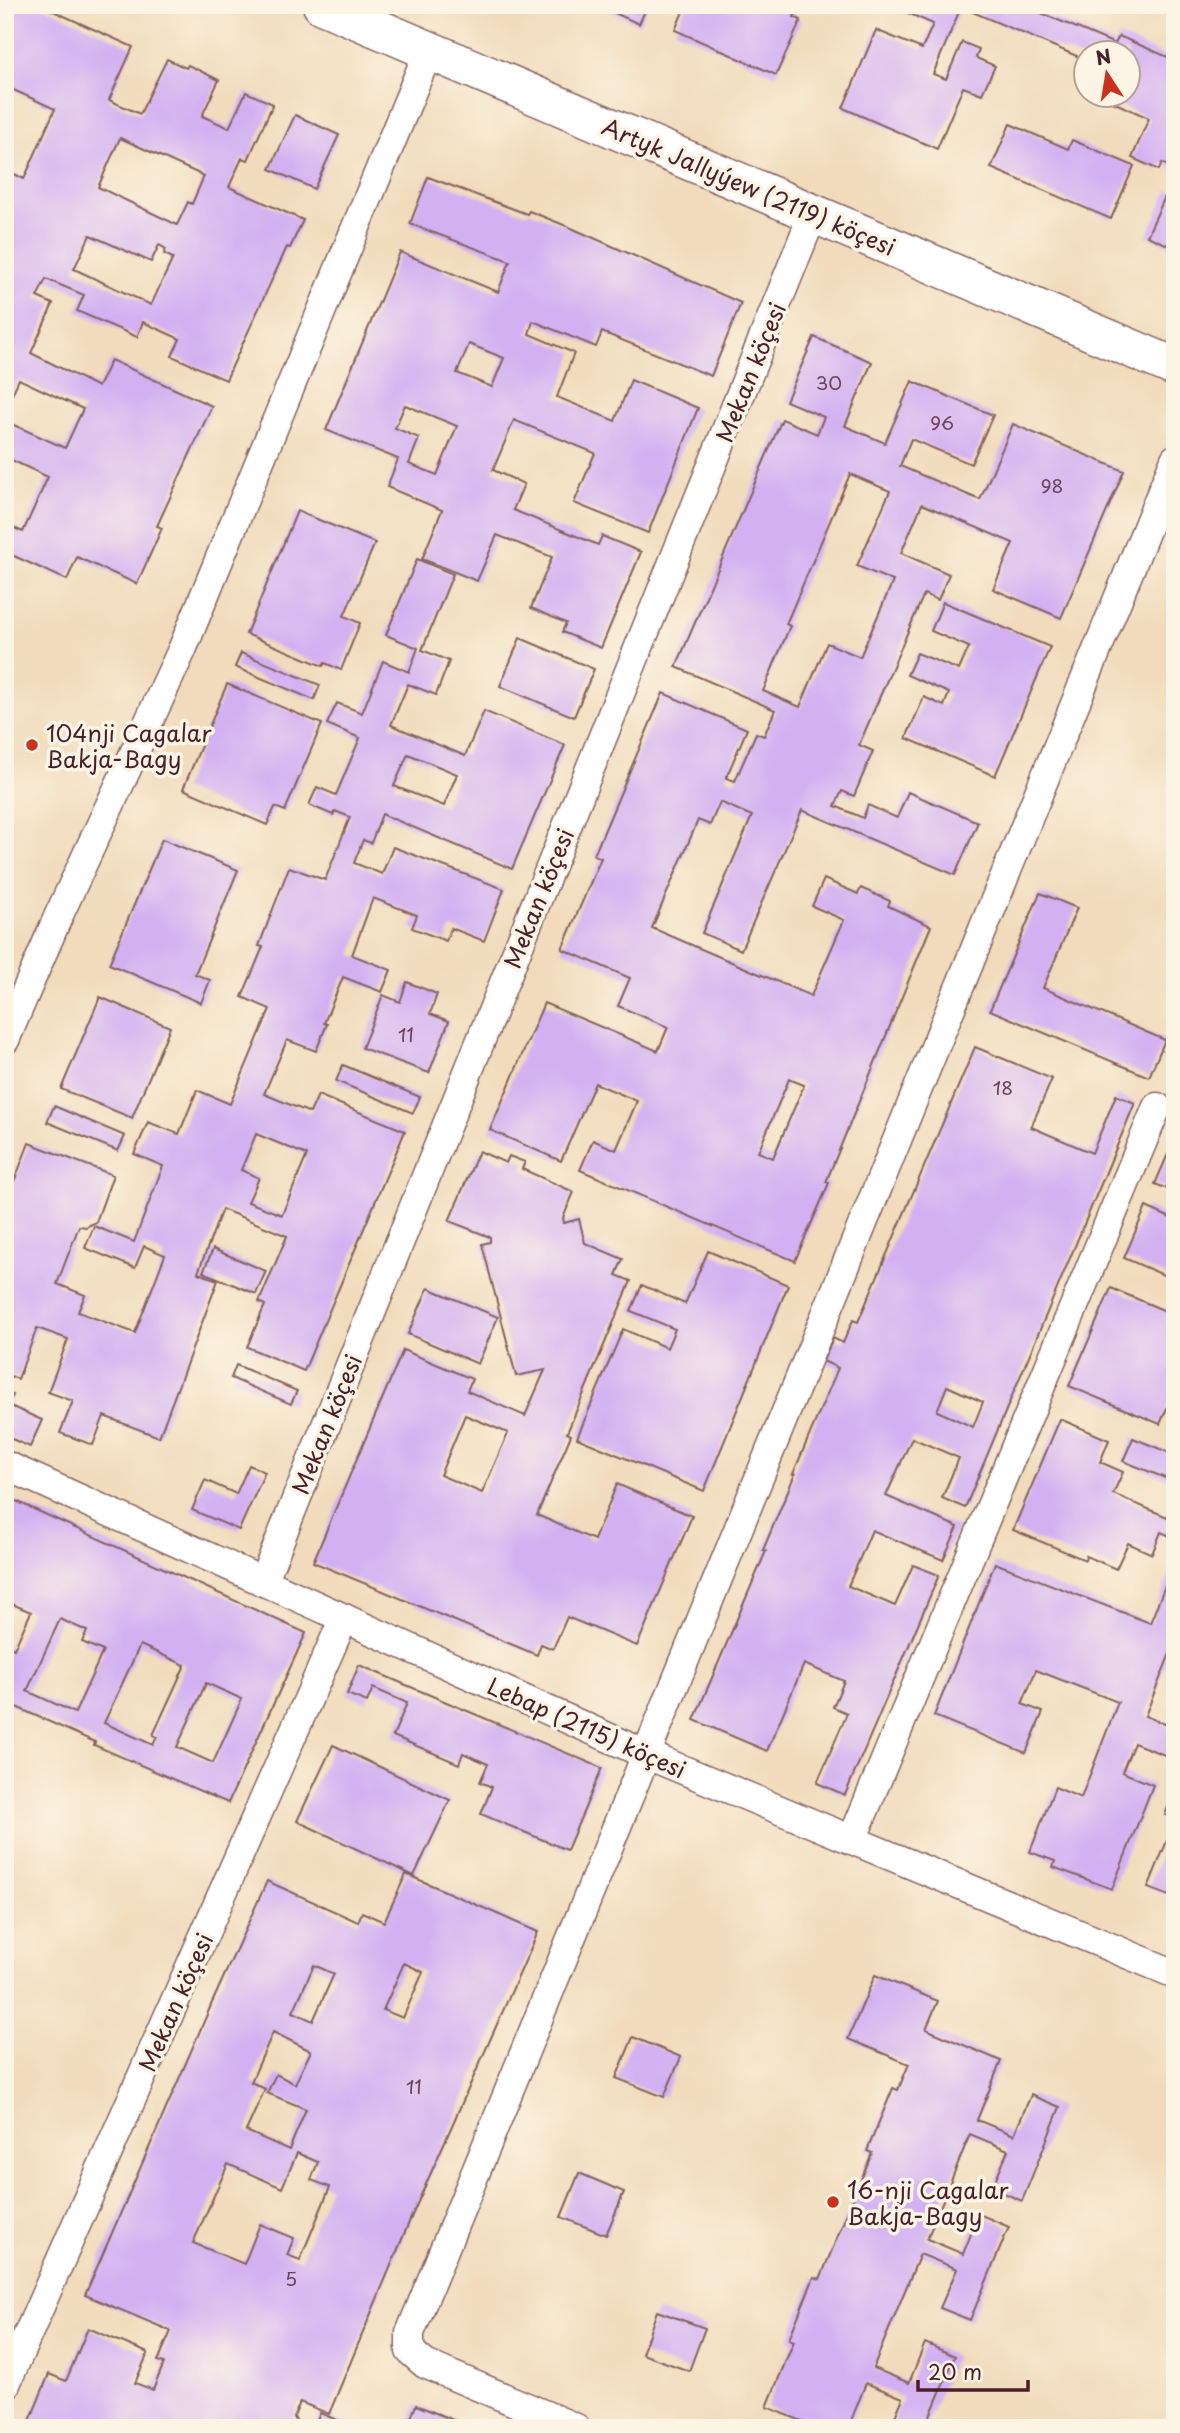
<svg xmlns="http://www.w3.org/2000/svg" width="1180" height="2433" font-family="'Playpen Sans',sans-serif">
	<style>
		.building { fill: #d3b0f2; fill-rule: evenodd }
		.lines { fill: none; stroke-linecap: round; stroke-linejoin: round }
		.street-casing { stroke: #84615e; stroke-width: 31 }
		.secondary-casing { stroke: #84615e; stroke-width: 41 }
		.street { stroke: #fff; stroke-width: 28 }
		.secondary { stroke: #fff; stroke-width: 38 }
		.poi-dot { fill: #c8321e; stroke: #fcf5e5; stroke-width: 2.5 }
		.labels { text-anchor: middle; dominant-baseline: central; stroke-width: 7; stroke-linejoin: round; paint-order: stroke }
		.number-label { font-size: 19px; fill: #6c435d }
		.street-label { font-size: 23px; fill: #4a1f2b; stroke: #fcf5e5 }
		.poi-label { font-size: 23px; fill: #4a1f2b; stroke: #fcf5e5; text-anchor: start }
	</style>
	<rect width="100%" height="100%" fill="#fcf5e5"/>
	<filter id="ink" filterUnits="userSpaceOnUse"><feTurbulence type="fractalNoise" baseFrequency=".0143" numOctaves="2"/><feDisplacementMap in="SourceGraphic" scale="14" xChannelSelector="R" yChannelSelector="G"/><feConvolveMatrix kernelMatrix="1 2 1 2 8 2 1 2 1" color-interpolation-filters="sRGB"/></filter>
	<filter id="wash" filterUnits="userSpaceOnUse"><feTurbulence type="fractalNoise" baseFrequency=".00686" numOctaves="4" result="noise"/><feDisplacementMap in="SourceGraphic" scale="28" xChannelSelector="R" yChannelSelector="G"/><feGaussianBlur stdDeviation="1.57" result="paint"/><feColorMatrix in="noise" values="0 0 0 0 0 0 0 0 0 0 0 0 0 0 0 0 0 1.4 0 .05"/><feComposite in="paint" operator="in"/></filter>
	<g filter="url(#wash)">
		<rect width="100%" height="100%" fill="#f1dbbc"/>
		<g id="blocks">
			<g class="building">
				<path d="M 5,5 L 40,5 L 133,47 L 109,100 L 140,114 L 167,59 L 186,68 L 188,65 L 219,80 L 202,116 L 229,128 L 246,92 L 273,104 L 248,160 L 242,158 L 229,187 L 303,220 L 290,248 L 287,247 L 226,380 L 172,356 L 180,339 L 143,322 L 137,337 L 77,311 L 84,295 L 46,279 L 37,297 L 53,304 L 31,353 L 98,387 L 111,360 L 212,406 L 157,526 L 162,528 L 137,584 L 77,557 L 67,580 L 5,552 L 5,524 L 23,532 L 48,477 L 5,457 L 5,421 L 65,448 L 83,409 L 19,379 L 5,410 L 5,169 L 24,179 L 55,109 L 5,86 ZM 120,138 L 204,176 L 192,204 L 188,202 L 177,225 L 98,187 ZM 90,235 L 151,262 L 159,245 L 166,249 L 164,254 L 173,258 L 151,305 L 74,269 Z"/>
				<polygon points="597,5 648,5 639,24"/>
				<polygon points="686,5 768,5 773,7 774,5 800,5 794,17 801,20 776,75 675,30"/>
				<polygon points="890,5 1033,5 1036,6 1034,10 1115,44 1119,36 1170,58 1175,47 1175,169 1162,163 1159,170 1132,158 1149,118 1095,94 1128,94 1128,52 1086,52 1086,60 961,7 933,74 946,79 962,42 979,49 976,58 995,66 982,94 963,87 937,149 843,108 876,30 922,49 933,24"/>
				<polygon points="295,115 339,135 314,189 270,169"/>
				<polygon points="1010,124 1068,149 1072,140 1134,166 1111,219 991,168"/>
				<path d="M 428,177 L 527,214 L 529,211 L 569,227 L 741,303 L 711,376 L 602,332 L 596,347 L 533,321 L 529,334 L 574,353 L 557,397 L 615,421 L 631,380 L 698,408 L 648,533 L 574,503 L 595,453 L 514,420 L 493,470 L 524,484 L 513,510 L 598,545 L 602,536 L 641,552 L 601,648 L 562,632 L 566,623 L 531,608 L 552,557 L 497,535 L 477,581 L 422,559 L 442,510 L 387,487 L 398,459 L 326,430 L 400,252 L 498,292 L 510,261 L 410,224 ZM 469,344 L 504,358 L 492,387 L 457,373 ZM 405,405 L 457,426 L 437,475 L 409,464 L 419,438 L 395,428 Z"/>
				<polygon points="1168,190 1175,193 1175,248 1147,236"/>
				<path d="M 814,337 L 872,362 L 845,426 L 885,443 L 912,381 L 993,415 L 971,464 L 911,439 L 900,466 L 980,500 L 1013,424 L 1124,471 L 1061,618 L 993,589 L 1013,543 L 922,504 L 901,553 L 949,574 L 938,600 L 924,594 L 859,745 L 873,751 L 854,796 L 842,791 L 835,806 L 863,818 L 868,805 L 897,818 L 908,792 L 978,822 L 955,875 L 802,810 L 741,950 L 702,933 L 752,816 L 720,802 L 710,825 L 698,820 L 652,928 L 811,996 L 844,920 L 812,906 L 824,879 L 858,894 L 861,888 L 890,901 L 888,906 L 931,926 L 826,1182 L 829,1183 L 795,1261 L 580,1170 L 593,1140 L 616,1150 L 637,1101 L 595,1083 L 561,1161 L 490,1130 L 544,1003 L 658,1051 L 668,1027 L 618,1006 L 630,978 L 562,949 L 601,858 L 594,855 L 663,693 L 747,729 L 726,778 L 735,781 L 756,733 L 764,736 L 775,710 L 676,667 L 782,419 L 817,434 L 824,417 L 786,401 ZM 850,474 L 890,491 L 857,566 L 893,581 L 860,657 L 827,643 L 800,707 L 763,691 L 790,626 L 786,624 ZM 789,1079 L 804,1085 L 773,1158 L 758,1152 Z"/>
				<polygon points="297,511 375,543 344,616 360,623 341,670 325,663 323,666 246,634"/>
				<path d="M 417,559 L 453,574 L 422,650 L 449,661 L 436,695 L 408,684 L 391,725 L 465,756 L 484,711 L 565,745 L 512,869 L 382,814 L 371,843 L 363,840 L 354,863 L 382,874 L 393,847 L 504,889 L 484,941 L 451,928 L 446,941 L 412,928 L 417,915 L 373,898 L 352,955 L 391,970 L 382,992 L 343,977 L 324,1023 L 327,1024 L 316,1051 L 287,1040 L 264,1094 L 310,1113 L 318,1095 L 405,1131 L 304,1371 L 247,1347 L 265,1305 L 259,1302 L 287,1236 L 222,1209 L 198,1273 L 218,1280 L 159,1437 L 104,1416 L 93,1445 L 60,1433 L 73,1401 L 48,1392 L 68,1339 L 37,1328 L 18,1379 L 5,1374 L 5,1205 L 29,1143 L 113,1175 L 96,1222 L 86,1227 L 79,1226 L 57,1284 L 85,1295 L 78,1312 L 135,1333 L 165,1255 L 144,1246 L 135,1268 L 85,1248 L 94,1226 L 134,1242 L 163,1166 L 134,1154 L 148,1122 L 179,1134 L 197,1090 L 230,1104 L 270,1009 L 242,997 L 263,947 L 259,946 L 289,867 L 325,880 L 350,817 L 335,811 L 333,815 L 309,805 L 317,787 L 336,795 L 360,738 L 327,724 L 337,703 L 362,713 L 383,661 L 409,672 L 418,648 L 386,635 ZM 408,754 L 457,774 L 444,806 L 394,786 ZM 256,1134 L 307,1155 L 282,1215 L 248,1202 L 259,1178 L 241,1170 Z"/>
				<polygon points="943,602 1050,647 995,776 906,738 924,697 944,706 949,693 907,675 917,653 959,670 969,647 931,631"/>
				<polygon points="520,638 594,669 574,717 500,686"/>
				<polygon points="241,653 320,685 314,700 235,667"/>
				<polygon points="227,684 322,724 285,811 275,807 267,825 183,789"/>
				<polygon points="162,839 238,870 195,974 210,980 201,1003 109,964"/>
				<polygon points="1040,893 1077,908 1043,988 1165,1040 1149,1077 990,1010"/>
				<polygon points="407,982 437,994 430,1014 449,1021 429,1073 362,1048 383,995 400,1002"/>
				<polygon points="100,997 170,1027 132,1118 61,1089"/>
				<path d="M 975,1047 L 1052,1079 L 1031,1127 L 1092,1153 L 1116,1095 L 1135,1103 L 965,1508 L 942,1498 L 959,1458 L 912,1438 L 886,1496 L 958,1527 L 943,1560 L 872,1530 L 848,1586 L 895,1606 L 913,1565 L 939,1575 L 845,1795 L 817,1783 L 847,1713 L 833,1707 L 844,1681 L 804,1664 L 767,1751 L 694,1720 L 766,1551 L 763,1550 L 795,1474 L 793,1474 L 838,1368 L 823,1361 L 833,1338 L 843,1343 L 853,1320 L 858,1322 ZM 947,1386 L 983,1402 L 973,1427 L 937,1411 Z"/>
				<polygon points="343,1065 420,1097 413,1113 336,1081"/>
				<polygon points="54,1106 125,1136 118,1151 47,1122"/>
				<polygon points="1175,1138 1175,1192 1155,1184"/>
				<path d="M 479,1151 L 506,1163 L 509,1156 L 525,1162 L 522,1169 L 574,1192 L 563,1218 L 564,1223 L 579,1219 L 585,1243 L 623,1259 L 616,1275 L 631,1281 L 567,1433 L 571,1435 L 537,1515 L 594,1540 L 617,1484 L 692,1516 L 637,1646 L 567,1617 L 553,1649 L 541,1644 L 537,1655 L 313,1562 L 403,1350 L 472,1379 L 467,1391 L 525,1416 L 545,1370 L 516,1376 L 482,1244 L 490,1242 L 490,1237 L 449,1221 ZM 465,1415 L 508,1433 L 482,1493 L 440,1475 Z"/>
				<polygon points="1146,1207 1175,1220 1175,1280 1124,1258"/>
				<polygon points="213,1249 266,1271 256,1294 203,1272"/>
				<polygon points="708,1251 788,1285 704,1491 577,1438 623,1329 667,1348 675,1329 631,1311 642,1285 685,1304"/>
				<polygon points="428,1288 498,1317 478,1364 408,1334"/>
				<polygon points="1111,1288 1175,1315 1175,1390 1160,1424 1069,1386"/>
				<polygon points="236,1365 297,1391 291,1404 231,1378"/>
				<polygon points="5,1392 13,1395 8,1405 42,1420 30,1447 5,1436"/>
				<polygon points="1060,1419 1109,1440 1100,1462 1123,1472 1113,1494 1167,1517 1175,1500 1175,1538 1161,1532 1152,1554 1128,1543 1116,1569 1086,1556 1085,1560 1013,1530"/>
				<polygon points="1133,1438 1175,1455 1175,1482 1123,1461"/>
				<polygon points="249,1465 265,1472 239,1530 192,1510 205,1480 236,1494"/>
				<path d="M 5,1496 L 306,1633 L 228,1803 L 94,1745 L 95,1742 L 5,1702 L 5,1645 L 14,1649 L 31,1612 L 5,1601 L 5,1580 L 8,1575 L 5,1574 ZM 60,1619 L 87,1631 L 82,1642 L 103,1651 L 75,1713 L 27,1691 ZM 140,1645 L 185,1665 L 153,1735 L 157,1737 L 153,1745 L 104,1723 ZM 206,1683 L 242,1699 L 213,1763 L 177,1747 Z"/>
				<polygon points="1175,1561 1175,1641 1145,1716 1175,1728 1175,1759 1134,1743 1122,1772 1153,1785 1112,1889 1053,1867 1055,1861 1030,1852 1055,1787 1081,1798 1118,1702 1036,1670 1022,1704 1043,1712 1026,1753 934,1716 995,1563 1150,1623"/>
				<polygon points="359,1665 602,1768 567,1850 481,1814 492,1787 480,1782 488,1764 463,1753 459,1764 393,1736 407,1703 373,1688 367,1702 347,1694"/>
				<polygon points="333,1745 450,1800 414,1876 297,1821"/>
				<polygon points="1175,1778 1175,1818 1165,1815 1172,1796 1168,1795"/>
				<polygon points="1175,1821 1175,1898 1148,1888"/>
				<path d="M 406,1874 L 538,1932 L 410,2220 L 329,2414 L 300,2402 L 294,2417 L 299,2428 L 27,2428 L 49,2374 L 66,2381 L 88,2328 L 148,2353 L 135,2383 L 153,2390 L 164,2363 L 158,2361 L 171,2331 L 85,2295 L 212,2003 L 267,1881 L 358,1922 L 362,1912 L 384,1922 ZM 404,1963 L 423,1972 L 403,2018 L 383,2010 ZM 314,1965 L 334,1974 L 313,2021 L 293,2012 ZM 273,2032 L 311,2051 L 295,2084 L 276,2074 L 267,2093 L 306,2109 L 289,2150 L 246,2131 L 265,2089 L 251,2082 ZM 297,2153 L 318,2162 L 311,2180 L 330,2187 L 300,2260 L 287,2255 L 294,2238 L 260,2224 L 244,2264 L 193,2243 L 228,2164 L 282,2188 Z"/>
				<polygon points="875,1975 938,2001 926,2029 1001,2061 977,2120 1014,2135 1031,2095 1060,2107 1022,2201 992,2188 1008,2150 970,2134 927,2239 963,2254 979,2214 1009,2227 970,2320 940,2308 957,2269 920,2254 873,2368 909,2383 925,2343 955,2356 925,2428 890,2428 903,2398 866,2383 848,2428 819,2428 767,2407 794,2341 789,2339 814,2277 820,2279 872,2153 867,2151 893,2088 898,2090 909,2064 848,2039"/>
				<polygon points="633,2037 681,2057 664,2097 616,2078"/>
				<polygon points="579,2173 624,2192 606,2235 561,2217"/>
				<polygon points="657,2311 705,2328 689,2371 642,2354"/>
				<polygon points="416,2405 473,2428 407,2428"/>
				<polygon points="320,2413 356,2428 314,2428"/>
			</g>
		</g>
	</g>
	<g filter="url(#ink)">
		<use href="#blocks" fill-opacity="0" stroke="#84615e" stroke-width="2"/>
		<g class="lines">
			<g class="street-casing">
				<g id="street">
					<polyline points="5,1040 58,917 182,650 429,50"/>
					<polyline points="5,1465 645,1754 1175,1974"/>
					<polyline points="263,1582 813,214"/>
					<polyline points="852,1840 1157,1107"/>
					<polyline points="5,2386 344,1618"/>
					<polyline points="576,2428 425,2364 410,2351 410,2333 1175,459"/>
				</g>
			</g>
			<g class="secondary-casing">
				<polyline id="secondary" points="322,5 1175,367"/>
			</g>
			<use href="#street" class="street"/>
			<use href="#secondary" class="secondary"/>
		</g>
	</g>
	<g class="poi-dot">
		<circle cx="32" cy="745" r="7"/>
		<circle cx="833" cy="2202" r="7"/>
	</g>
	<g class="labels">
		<g class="number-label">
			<text x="829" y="382">30</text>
			<text x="942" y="422">96</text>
			<text x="1052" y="485">98</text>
			<text x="406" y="1034">11</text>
			<text x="1003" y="1087">18</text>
			<text x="414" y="2086">11</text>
			<text x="291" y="2278">5</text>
		</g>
		<g class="street-label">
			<text transform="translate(749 186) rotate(23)">Artyk Jallyýew (2119) köçesi</text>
			<text transform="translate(750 372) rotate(-68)">Mekan köçesi</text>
			<text transform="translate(538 898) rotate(-68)">Mekan köçesi</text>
			<text transform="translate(326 1424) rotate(-68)">Mekan köçesi</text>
			<text transform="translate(587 1727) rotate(24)">Lebap (2115) köçesi</text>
			<text transform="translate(175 2002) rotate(-66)">Mekan köçesi</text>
		</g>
		<g class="poi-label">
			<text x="46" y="732">104nji Cagalar<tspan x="46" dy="26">Bakja-Bagy</tspan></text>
			<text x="847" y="2189">16-nji Cagalar<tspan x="847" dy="26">Bakja-Bagy</tspan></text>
		</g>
	</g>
	<rect width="1180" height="2433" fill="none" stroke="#fcf5e5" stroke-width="28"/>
	<g transform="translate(1107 74) rotate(348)"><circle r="33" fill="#fcf5e5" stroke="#b59f9b" stroke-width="2"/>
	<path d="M0-5L12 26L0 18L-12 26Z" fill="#c8321e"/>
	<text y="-10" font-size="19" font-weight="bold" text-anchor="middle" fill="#4a1f2b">N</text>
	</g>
	<path d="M918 2380v10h110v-10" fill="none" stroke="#4a1f2b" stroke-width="3.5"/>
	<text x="928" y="2380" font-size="21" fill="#4a1f2b" stroke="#fcf5e5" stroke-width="5" paint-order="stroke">20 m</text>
</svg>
